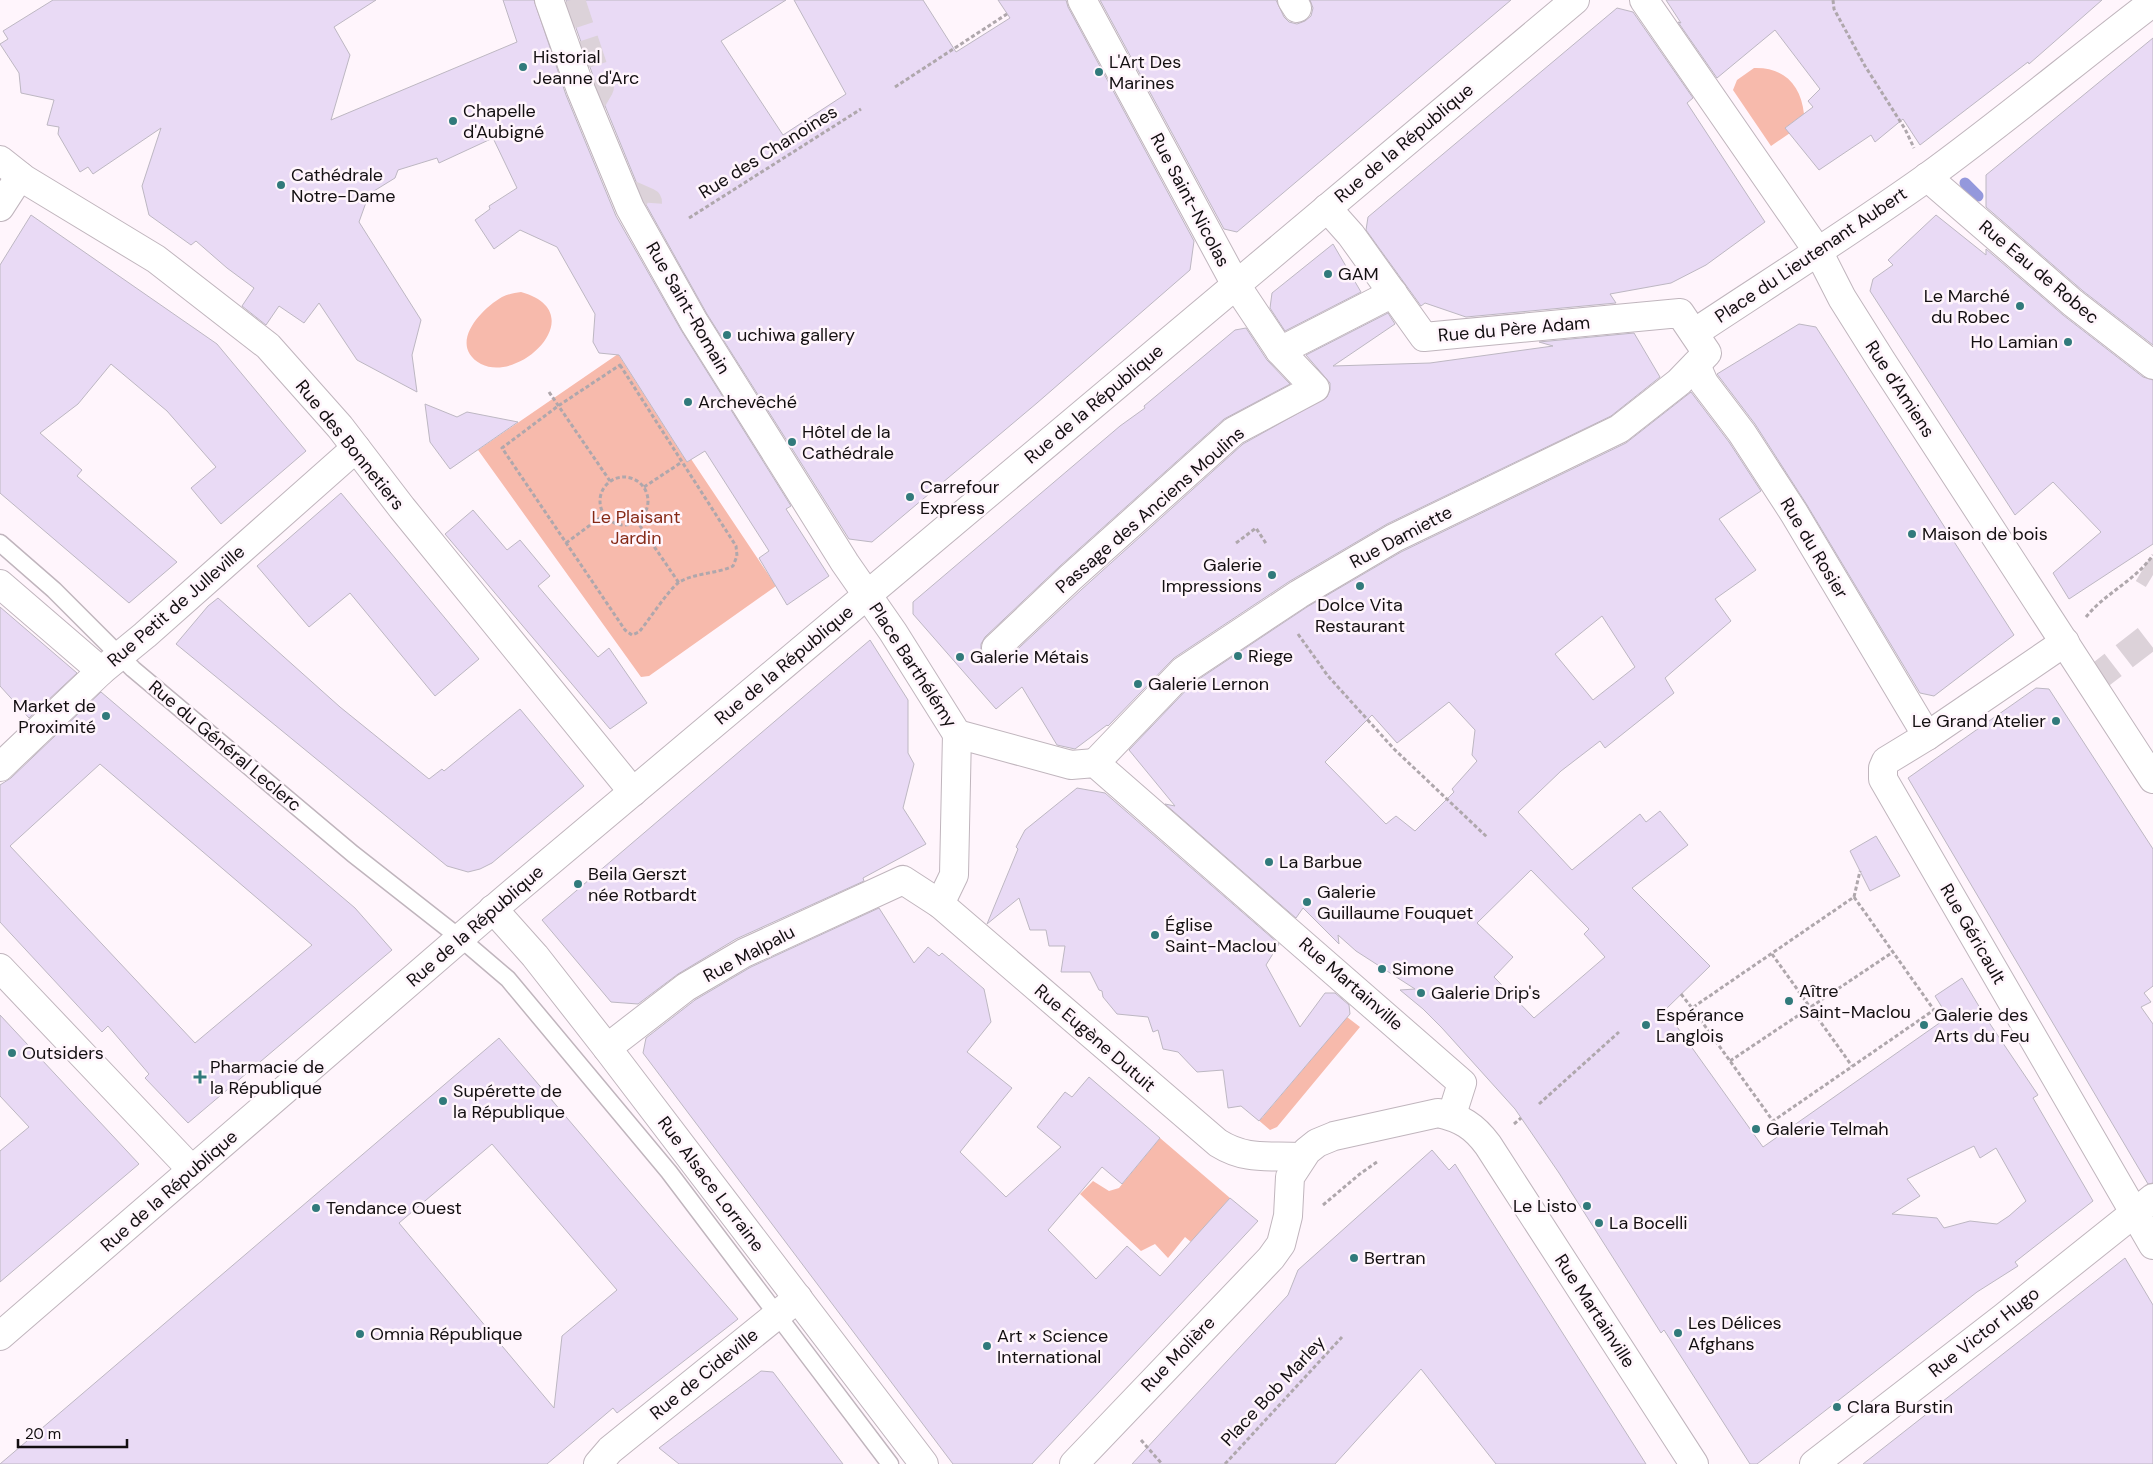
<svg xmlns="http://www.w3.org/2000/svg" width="2153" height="1464" font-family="'DM Sans',sans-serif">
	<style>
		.green { fill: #f7baac }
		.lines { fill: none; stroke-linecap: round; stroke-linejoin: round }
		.stream { stroke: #9498dc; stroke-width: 11 }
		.building { fill: #e9daf5; stroke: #bdb7c2; fill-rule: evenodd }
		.street-tunnel { stroke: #dcd2d9; stroke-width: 28; stroke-dasharray: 28 14; stroke-linecap: butt }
		.lane-casing { stroke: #c0b5bd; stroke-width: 19 }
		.street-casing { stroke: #c0b5bd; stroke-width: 30 }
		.secondary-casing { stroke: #c0b5bd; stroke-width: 30 }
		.path { stroke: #afa7ac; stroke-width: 3; stroke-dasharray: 4 2.5; stroke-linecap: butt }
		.lane { stroke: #fff; stroke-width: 16 }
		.street { stroke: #fff; stroke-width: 28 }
		.secondary { stroke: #fff; stroke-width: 28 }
		.poi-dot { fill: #317a7b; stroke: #fff5fc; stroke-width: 2 }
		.labels { text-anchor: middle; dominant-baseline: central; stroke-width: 5; stroke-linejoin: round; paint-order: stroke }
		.poi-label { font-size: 18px; fill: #130f11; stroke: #fff5fc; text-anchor: start }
		.street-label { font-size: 18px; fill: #130f11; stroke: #fff5fc }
		.park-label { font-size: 18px; fill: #852916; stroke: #fff5fc }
	</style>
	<rect width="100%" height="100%" fill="#fff5fc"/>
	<g class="green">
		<path d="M 1754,68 C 1784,67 1801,85 1804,114 L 1785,128 L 1790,133 L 1771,146 L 1733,90 L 1737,80 Z"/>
		<path d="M 521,292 C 593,312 521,384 481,364 C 447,345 481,309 502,297 C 508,294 515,293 521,292 Z"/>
		<polygon points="618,354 683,456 691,459 776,586 649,676 641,677 478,450"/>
		<polygon points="1347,1017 1360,1027 1277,1127 1270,1130 1256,1118 1262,1118"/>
		<polygon points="1160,1138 1230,1198 1191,1242 1185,1237 1168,1258 1155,1244 1141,1251 1080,1194 1093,1181 1109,1191 1119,1188"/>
	</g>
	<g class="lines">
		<polyline class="stream" points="1965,183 1978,196"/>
	</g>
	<g class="building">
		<polygon points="53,0 376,0 334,27 350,55 331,120 517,42 503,0 534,0 566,95 616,216 681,330 791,506 786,509 829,576 787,605 759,558 769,551 705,451 687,462 619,355 599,353 593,342 595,314 557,247 520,230 494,249 475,220 490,209 489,206 517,188 493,138 439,163 437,158 398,170 395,178 369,194 359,222 421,320 412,355 417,392 357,360 319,303 304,323 279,306 266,325 242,306 254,288 227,268 196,241 191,245 149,215 142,186 161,128 93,174 88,167 80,172 58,134 59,127 47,125 54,100 21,93 19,73 0,44 8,39 3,31"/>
		<polygon points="566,0 786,0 721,41 783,135 846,94 794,0 923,0 956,52 1010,18 998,0 1066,0 1068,7 1194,241 1190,270 1037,403 872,542 849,539 707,314 644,201 596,84"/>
		<polygon points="1100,0 1276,0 1284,17 1289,22 1297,24 1305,21 1311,16 1313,8 1310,0 1511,0 1237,232 1224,229"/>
		<polygon points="1666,0 2102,0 2029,64 2028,62 1920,145 1903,119 1875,142 1871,135 1819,170 1785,128 1813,107 1808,101 1820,89 1775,30 1717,78 1678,22 1681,23"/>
		<polygon points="1617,8 1633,12 1693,98 1687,103 1765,222 1706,265 1671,283 1610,294 1616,303 1466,317 1425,303 1421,306 1366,230 1368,217"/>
		<polygon points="2153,38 2153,345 2083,291 1986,207 1986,175"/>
		<polygon points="31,215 217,344 306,451 221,524 191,488 216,467 167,411 111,364 78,404 40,433 82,470 77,476 177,562 129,603 0,493 0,265"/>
		<polygon points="1936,215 1986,255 1986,249 2063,315 2143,377 2153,380 2153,544 2069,599 2053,573 2101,532 2053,482 2015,515 1870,291 1873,279 1893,265 1888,260"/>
		<polygon points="1333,244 1361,292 1285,331 1270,308 1272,293"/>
		<polygon points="1388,313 1395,324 1333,366 1430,363 1553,346 1539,342 1634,333 1660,377 1611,416 1387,524 1290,581 1174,658 1108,726 1107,725 1075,749 1057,745 1022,687 996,709 913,614 913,602 1120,426 1145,408 1144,406 1235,330 1246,328 1267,360 1290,384 1224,419 1060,566 985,637 981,644 981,651 984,658 992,663 999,663 1006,660 1081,590 1243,444 1327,397 1330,390 1330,383 1306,355"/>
		<polygon points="1799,324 1816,327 2014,635 1934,696 1920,693 1807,505 1755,424 1717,374"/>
		<path d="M 1691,392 L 1729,442 L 1761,491 L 1719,519 L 1756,570 L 1715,599 L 1731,621 L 1665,678 L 1674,693 L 1605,748 L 1600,741 L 1561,771 L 1518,812 L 1572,870 L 1640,814 L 1646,822 L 1660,811 L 1688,845 L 1632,888 L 1710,966 L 1665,1010 L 1763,1147 L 1948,1017 L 1935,996 L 1962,978 L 1986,1018 L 2038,1095 L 2033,1098 L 2093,1201 L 2015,1262 L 2018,1266 L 1977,1292 L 1757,1464 L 1750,1464 L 1664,1330 L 1661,1333 L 1559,1173 L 1515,1109 L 1442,1028 L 1423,1009 L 1400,990 L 1415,989 L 1356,951 L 1338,935 L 1339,944 L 1303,908 L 1296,918 L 1165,804 L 1175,806 L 1129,750 L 1193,683 L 1307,607 L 1401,552 L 1626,443 ZM 1602,616 L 1635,667 L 1593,700 L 1555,654 ZM 1449,702 L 1475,730 L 1472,755 L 1477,761 L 1452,789 L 1454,792 L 1415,831 L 1396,816 L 1386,824 L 1325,762 L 1372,715 L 1397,743 ZM 1531,870 L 1589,929 L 1584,934 L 1605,957 L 1534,1018 L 1494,977 L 1513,957 L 1477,923 ZM 1974,1146 L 1980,1158 L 1996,1148 L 2026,1201 L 2009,1216 L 1997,1224 L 1970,1221 L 1944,1228 L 1937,1218 L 1892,1214 L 1920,1196 L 1907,1179 Z"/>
		<polygon points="425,404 457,417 467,412 518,422 450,469 430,442"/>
		<polygon points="341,493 479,659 435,696 350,593 309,627 257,566"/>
		<polygon points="473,510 507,550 520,540 550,576 538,586 598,657 609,648 647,703 610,729 445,534"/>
		<polygon points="218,598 340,707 429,779 442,769 444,771 520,709 584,786 492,863 480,869 468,872 447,866 176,644 208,606"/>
		<polygon points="0,607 77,673 29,718 0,686"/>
		<polygon points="870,640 908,700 908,753 914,764 903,808 926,844 863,878 864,881 736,939 678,974 638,1004 611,1002 542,920"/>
		<polygon points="2036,688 2049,689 2153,849 2153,986 2144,993 2151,1002 2141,1007 2153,1024 2153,1183 2148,1184 1908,778"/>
		<path d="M 101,692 L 355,908 L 392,950 L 188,1123 L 145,1078 L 149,1074 L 108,1026 L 102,1032 L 0,922 L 0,785 L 11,778 ZM 100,764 L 312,945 L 195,1043 L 10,846 Z"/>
		<polygon points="1077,788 1105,793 1279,944 1266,965 1300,1027 1325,993 1335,993 1349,1005 1350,1014 1259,1121 1241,1106 1228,1108 1223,1070 1197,1072 1178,1052 1163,1049 1158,1030 1153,1032 1148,1017 1117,1014 1103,997 1102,991 1099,990 1090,972 1061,972 1065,946 1049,946 1046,930 1030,930 1019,898 987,924 1018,849 1016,847 1025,830"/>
		<polygon points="1876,836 1900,876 1870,891 1850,851"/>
		<polygon points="879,908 914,963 928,947 939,956 942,953 984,989 991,1022 967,1052 1012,1088 960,1152 1006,1197 1061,1147 1037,1127 1065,1092 1072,1097 1089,1077 1160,1138 1122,1184 1102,1167 1048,1230 1096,1279 1127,1246 1160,1276 1230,1198 1258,1221 1032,1464 953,1464 643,1053 646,1038 695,1000 751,967"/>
		<polygon points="0,1015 139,1164 0,1282 0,1151 29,1127 0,1096"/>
		<path d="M 499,1038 L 738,1319 L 617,1413 L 613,1408 L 547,1464 L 0,1464 ZM 492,1144 L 617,1290 L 562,1336 L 554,1408 L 399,1223 Z"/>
		<polygon points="1432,1150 1449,1170 1455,1164 1646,1464 1496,1464 1421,1369 1335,1464 1132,1464 1288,1295 1298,1270"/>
		<polygon points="2125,1258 2153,1305 2153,1464 1863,1464"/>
		<polygon points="761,1371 773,1372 843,1464 679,1464 659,1448"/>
	</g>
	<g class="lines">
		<g class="street-tunnel">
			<polyline points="571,0 600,87 588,108"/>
			<polyline points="623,191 648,202 647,216 638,222"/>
			<polyline points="2143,569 2153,575"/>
			<polyline points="2091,682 2153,634"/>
		</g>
		<g class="lane-casing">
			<polyline id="lane" points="0,543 54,590 133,669 353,854 460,938 508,979 669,1172 890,1464"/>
		</g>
		<g class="street-casing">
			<g id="street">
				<polyline points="549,0 581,90 630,208 694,322 845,563 893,632 957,734 1071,765 1095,763 1462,1083 1455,1105 1453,1116"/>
				<polyline points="1292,0 1297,8"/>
				<polyline points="1644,0 1819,253 1842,298 1881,360 2153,779"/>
				<polyline points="0,160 24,179 156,259 268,346 340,427 402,508 633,792"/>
				<polyline points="1927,177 2073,303 2153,365"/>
				<polyline points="0,207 20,176"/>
				<path d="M 1694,333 C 1771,282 1850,232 1926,178 C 2003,122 2077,60 2153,2"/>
				<polyline points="1280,351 1393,293"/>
				<polyline points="1696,365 1704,383 1742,433 1794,513 1927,736"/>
				<polyline points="0,584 101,671"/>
				<polyline points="2065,642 1927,736 1886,761 1883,768 1883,779 2153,1245"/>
				<polyline points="996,648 1070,578 1234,431 1315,388 1280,351 1236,285 1082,0"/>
				<polyline points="1095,763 1183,671 1299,594 1394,538 1619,429 1679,382 1707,353 1680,313 1424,337 1351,235 1327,208"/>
				<polyline points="0,767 101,671 145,635 356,448"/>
				<polyline points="940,904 954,875 957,734"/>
				<polyline points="493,909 535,956 607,1048 924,1464"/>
				<polyline points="0,968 192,1170"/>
				<path d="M 607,1048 L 686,987 L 744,953 L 903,880 L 940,904 L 1218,1143 C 1247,1161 1269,1155 1301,1157"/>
				<polyline points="598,1464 610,1450 798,1298"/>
				<path d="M 1074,1464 L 1271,1258 L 1281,1244 L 1288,1216 L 1290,1177 L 1307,1151 L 1317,1143 L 1334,1136 L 1438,1113 C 1461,1118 1474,1126 1488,1145 L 1694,1464"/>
				<polyline points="1814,1464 2004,1317 2153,1198"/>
			</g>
		</g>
		<g class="secondary-casing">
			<polyline id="secondary" points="0,1336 503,901 1575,0"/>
		</g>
		<g class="path">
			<polyline points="1833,0 1834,9 1865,66 1905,129 1914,148"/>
			<polyline points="895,87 1007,14"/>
			<polyline points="689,218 861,109"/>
			<path d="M 620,365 L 736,546 L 737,556 L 733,566 C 717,574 692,573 678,583 C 666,593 650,619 639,632 L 632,635 L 625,630 L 502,448 L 558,406 Z"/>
			<polyline points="549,392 610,481"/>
			<circle cx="624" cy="501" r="24"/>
			<polyline points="644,487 682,462"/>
			<polyline points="636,520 679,583"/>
			<polyline points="566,543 605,514"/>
			<polyline points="1236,543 1256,528 1267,545"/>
			<path d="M 2086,617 C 2105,593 2135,581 2153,555"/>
			<polyline points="1298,634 1328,676 1394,749 1487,837"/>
			<polyline points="1854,897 1934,1010 1773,1121 1692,1008 1854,897 1860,871"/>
			<polyline points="1772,954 1852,1066"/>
			<polyline points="1681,994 1692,1008"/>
			<polyline points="1730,1061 1893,952"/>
			<polyline points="1539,1104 1619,1032"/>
			<polyline points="1514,1124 1521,1118"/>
			<polyline points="1323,1205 1361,1173 1377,1162"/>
			<polyline points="1141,1440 1162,1464"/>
			<polyline points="1225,1464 1342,1337"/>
		</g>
		<use href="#lane" class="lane"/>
		<use href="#street" class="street"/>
		<use href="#secondary" class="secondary"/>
	</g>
	<g class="poi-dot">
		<circle cx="523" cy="67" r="5"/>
		<circle cx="1099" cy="72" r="5"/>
		<circle cx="453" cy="121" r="5"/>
		<circle cx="281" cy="185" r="5"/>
		<circle cx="1328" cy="274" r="5"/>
		<circle cx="2020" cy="306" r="5"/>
		<circle cx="727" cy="335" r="5"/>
		<circle cx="2068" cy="342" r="5"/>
		<circle cx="688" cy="402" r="5"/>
		<circle cx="792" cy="442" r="5"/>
		<circle cx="910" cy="497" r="5"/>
		<circle cx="1912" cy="534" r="5"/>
		<circle cx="1272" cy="575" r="5"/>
		<circle cx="1360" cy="586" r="5"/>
		<circle cx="1238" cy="656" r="5"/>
		<circle cx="960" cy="657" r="5"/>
		<circle cx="1138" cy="684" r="5"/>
		<circle cx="106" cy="716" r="5"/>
		<circle cx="2056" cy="721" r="5"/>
		<circle cx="1269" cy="862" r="5"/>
		<circle cx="578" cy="884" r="5"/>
		<circle cx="1307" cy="902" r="5"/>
		<circle cx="1155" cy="935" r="5"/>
		<circle cx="1382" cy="969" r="5"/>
		<circle cx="1421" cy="993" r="5"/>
		<circle cx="1789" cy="1001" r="5"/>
		<circle cx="1646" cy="1025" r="5"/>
		<circle cx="1924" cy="1025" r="5"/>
		<circle cx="12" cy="1053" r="5"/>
		<path d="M197.5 1069.5h5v5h5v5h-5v5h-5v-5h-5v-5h5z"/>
		<circle cx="443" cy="1101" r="5"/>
		<circle cx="1756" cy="1129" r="5"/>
		<circle cx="1587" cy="1206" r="5"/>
		<circle cx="316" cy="1208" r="5"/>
		<circle cx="1599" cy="1223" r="5"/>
		<circle cx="1354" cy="1258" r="5"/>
		<circle cx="1678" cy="1333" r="5"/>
		<circle cx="360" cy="1334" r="5"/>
		<circle cx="987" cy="1346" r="5"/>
		<circle cx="1837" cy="1407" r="5"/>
	</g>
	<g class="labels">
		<g class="poi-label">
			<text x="533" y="57">Historial<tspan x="533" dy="21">Jeanne d'Arc</tspan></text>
			<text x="1109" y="62">L'Art Des<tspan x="1109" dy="21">Marines</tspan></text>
			<text x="463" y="111">Chapelle<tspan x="463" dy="21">d'Aubigné</tspan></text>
			<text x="291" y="175">Cathédrale<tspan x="291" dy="21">Notre-Dame</tspan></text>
			<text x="1338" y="274">GAM</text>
			<text x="2010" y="296" text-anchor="end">Le Marché<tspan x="2010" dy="21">du Robec</tspan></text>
			<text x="737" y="335">uchiwa gallery</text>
			<text x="2058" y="342" text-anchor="end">Ho Lamian</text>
			<text x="698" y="402">Archevêché</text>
			<text x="802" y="432">Hôtel de la<tspan x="802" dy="21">Cathédrale</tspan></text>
			<text x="920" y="487">Carrefour<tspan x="920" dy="21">Express</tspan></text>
			<text x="1922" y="534">Maison de bois</text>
			<text x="1262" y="565" text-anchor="end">Galerie<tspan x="1262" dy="21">Impressions</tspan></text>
			<text x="1360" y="605" text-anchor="middle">Dolce Vita<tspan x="1360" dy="21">Restaurant</tspan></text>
			<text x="1248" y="656">Riege</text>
			<text x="970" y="657">Galerie Métais</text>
			<text x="1148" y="684">Galerie Lernon</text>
			<text x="96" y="706" text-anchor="end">Market de<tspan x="96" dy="21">Proximité</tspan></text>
			<text x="2046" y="721" text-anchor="end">Le Grand Atelier</text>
			<text x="1279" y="862">La Barbue</text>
			<text x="588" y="874">Beila Gerszt<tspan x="588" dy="21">née Rotbardt</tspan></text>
			<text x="1317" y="892">Galerie<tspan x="1317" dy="21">Guillaume Fouquet</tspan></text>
			<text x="1165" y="925">Église<tspan x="1165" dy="21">Saint-Maclou</tspan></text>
			<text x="1392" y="969">Simone</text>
			<text x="1799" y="991">Aître<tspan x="1799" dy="21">Saint-Maclou</tspan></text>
			<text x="1431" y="993">Galerie Drip's</text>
			<text x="1656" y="1015">Espérance<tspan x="1656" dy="21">Langlois</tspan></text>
			<text x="1934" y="1015">Galerie des<tspan x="1934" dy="21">Arts du Feu</tspan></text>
			<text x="22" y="1053">Outsiders</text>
			<text x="210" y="1067">Pharmacie de<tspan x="210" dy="21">la République</tspan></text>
			<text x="453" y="1091">Supérette de<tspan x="453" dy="21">la République</tspan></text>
			<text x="1766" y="1129">Galerie Telmah</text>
			<text x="1577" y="1206" text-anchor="end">Le Listo</text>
			<text x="326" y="1208">Tendance Ouest</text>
			<text x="1609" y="1223">La Bocelli</text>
			<text x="1364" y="1258">Bertran</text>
			<text x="1688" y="1323">Les Délices<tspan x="1688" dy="21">Afghans</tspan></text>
			<text x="370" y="1334">Omnia République</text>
			<text x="997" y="1336">Art × Science<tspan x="997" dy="21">International</tspan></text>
			<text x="1847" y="1407">Clara Burstin</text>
		</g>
		<g class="street-label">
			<text transform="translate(1404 143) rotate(-40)">Rue de la République</text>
			<text transform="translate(768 152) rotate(-32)">Rue des Chanoines</text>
			<text transform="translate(1190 200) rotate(62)">Rue Saint-Nicolas</text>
			<text transform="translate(1811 255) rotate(-34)">Place du Lieutenant Aubert</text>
			<text transform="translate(2039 272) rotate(40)">Rue Eau de Robec</text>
			<text transform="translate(688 308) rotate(60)">Rue Saint-Romain</text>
			<text transform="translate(1514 329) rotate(-5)">Rue du Père Adam</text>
			<text transform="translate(1900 389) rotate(57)">Rue d'Amiens</text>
			<text transform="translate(1094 404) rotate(-40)">Rue de la République</text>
			<text transform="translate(350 445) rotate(51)">Rue des Bonnetiers</text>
			<text transform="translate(1150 510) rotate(-41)">Passage des Anciens Moulins</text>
			<text transform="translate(1401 537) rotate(-28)">Rue Damiette</text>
			<text transform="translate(1814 548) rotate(59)">Rue du Rosier</text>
			<text transform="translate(176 606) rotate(-41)">Rue Petit de Julleville</text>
			<text transform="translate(784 665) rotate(-40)">Rue de la République</text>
			<text transform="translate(913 665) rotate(57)">Place Barthélémy</text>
			<text transform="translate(225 746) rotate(40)">Rue du Général Leclerc</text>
			<text transform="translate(475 926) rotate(-41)">Rue de la République</text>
			<text transform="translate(1973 934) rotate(60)">Rue Géricault</text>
			<text transform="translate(749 954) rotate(-28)">Rue Malpalu</text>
			<text transform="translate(1351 984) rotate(41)">Rue Martainville</text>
			<text transform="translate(1095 1038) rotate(41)">Rue Eugène Dutuit</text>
			<text transform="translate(711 1184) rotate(53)">Rue Alsace Lorraine</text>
			<text transform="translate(169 1191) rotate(-41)">Rue de la République</text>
			<text transform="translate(1595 1311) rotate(57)">Rue Martainville</text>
			<text transform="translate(1984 1332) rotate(-38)">Rue Victor Hugo</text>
			<text transform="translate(1178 1354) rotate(-46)">Rue Molière</text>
			<text transform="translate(704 1374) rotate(-39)">Rue de Cideville</text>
			<text transform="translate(1273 1391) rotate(-47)">Place Bob Marley</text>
		</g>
		<g class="park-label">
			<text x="636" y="517">Le Plaisant<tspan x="636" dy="21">Jardin</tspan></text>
		</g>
	</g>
	<path d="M18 1439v8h109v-8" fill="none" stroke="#130f11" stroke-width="2.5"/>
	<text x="25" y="1439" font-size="15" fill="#130f11" stroke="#fff5fc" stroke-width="4" paint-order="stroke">20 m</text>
</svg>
